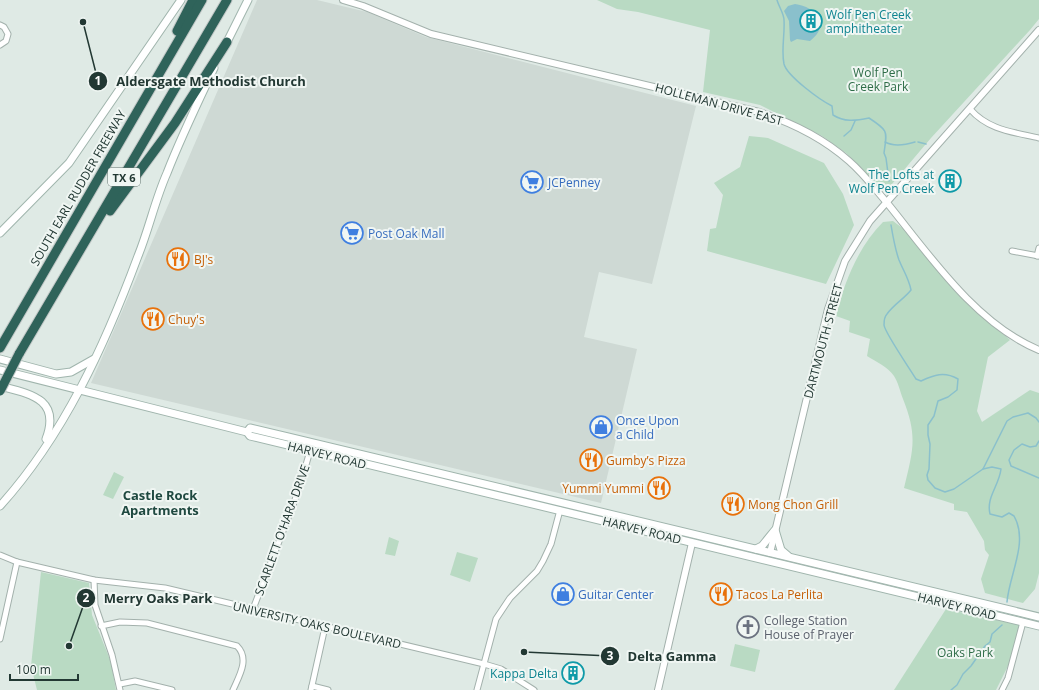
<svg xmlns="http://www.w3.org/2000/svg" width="1039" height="690" font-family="'Open Sans',sans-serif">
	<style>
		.built { fill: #ced9d4 }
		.green { fill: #b9dac3 }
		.water { fill: #8ac0cc }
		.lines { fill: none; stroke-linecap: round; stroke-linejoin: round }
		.stream { stroke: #8ac0cc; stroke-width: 1.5 }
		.minor-casing { stroke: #a3b1ac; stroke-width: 7 }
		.tertiary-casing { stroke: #a3b1ac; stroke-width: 8 }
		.secondary-casing { stroke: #a0b5ad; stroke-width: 9 }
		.motorway-casing { stroke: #c1c7c6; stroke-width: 11 }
		.minor { stroke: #fff; stroke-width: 5 }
		.tertiary { stroke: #fff; stroke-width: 6 }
		.secondary { stroke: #fff; stroke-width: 7 }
		.motorway { stroke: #2f635a; stroke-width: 9 }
		.motorway-bridge-casing { stroke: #c1c7c6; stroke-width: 11; stroke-linecap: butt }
		.motorway-bridge { stroke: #2f635a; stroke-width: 9 }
		.labels { text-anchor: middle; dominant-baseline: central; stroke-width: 4; stroke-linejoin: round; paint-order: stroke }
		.shield { fill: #f0f6f3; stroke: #60716d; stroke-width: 1 }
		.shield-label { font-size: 11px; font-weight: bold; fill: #223833 }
		.culture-label { font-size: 12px; fill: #0d838f; stroke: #f0f6f3; text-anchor: end }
		.park-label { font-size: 12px; fill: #2f6d48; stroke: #f0f6f3 }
		.street-label { font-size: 12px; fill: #223833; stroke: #f0f6f3 }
		.shop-label { font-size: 12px; fill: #366cbe; stroke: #f0f6f3; text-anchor: start }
		.food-label { font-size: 12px; fill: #c56008; stroke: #f0f6f3; text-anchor: start }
		.worship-label { font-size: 12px; fill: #5b616d; stroke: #f0f6f3; text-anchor: start }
		.neighbourhood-label { font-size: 13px; font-weight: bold; fill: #1f4940; stroke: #f0f6f3 }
		.leader { fill: none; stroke: #223833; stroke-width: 1.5 }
		.callout-dot { fill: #223833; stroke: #f0f6f3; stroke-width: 1.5 }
		.mark-label { font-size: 12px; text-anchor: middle; font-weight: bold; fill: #fff }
		.callout-label { font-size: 13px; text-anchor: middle; font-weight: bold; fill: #223833; stroke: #f0f6f3; stroke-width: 4; stroke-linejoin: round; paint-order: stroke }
	</style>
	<rect width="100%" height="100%" fill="#dfeae5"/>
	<polygon class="built" points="257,0 317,0 367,12 426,37 696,106 652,284 599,272 584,337 637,349 601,503 91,383"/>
	<g class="green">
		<polygon points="597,0 1039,0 1039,19 1030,30 931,138 892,184 885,189 879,187 846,153 822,136 760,105 703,92 710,30 638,12 617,9"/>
		<polygon points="749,136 768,138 824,163 843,194 854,225 826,284 707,251 710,229 716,228 723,195 714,183 740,167"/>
		<path d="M 893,221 L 905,230 L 969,304 L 1010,340 L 988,357 L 977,411 L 982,422 L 1030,390 L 1039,393 L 1039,573 L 1035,589 L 1023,603 L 985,593 L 981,579 L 989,555 L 985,550 L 984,541 L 967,512 L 954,510 L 954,504 L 904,488 C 913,451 918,436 903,399 C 900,391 898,382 894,376 C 888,367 875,361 867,356 L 870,339 L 849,332 L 850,321 L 836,316 C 844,283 858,247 883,222 Z"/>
		<polygon points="114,472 124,477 113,499 103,495"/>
		<polygon points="389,537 399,541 395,556 385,554"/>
		<polygon points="457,552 478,558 470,582 450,575"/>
		<polygon points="41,572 89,583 92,615 111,662 116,690 37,690 31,666"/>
		<polygon points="946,609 1019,625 1010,662 996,690 894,690"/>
		<polygon points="735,644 760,650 755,672 730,666"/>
	</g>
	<path class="water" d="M 795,4 C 816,7 832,24 810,41 L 797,39 L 791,42 L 790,40 L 789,21 L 784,11 L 788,6 Z"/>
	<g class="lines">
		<g class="stream">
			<path d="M 777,0 C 779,7 784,14 784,20 C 785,35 781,50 784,64 C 787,76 820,100 832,106 L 833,115 C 844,122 855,121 869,118 C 889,131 887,131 884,153 L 886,158 L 889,181"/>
			<polyline points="844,136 851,130 855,121"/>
			<path d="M 885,142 C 894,147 905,145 915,142"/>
			<polyline points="918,142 926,144"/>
			<path d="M 891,225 C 893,237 895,249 899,260 C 903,270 909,279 911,290 C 904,299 894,304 887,314 C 885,316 884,322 884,325 C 885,333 910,369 916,379 L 921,381 C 934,375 944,371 958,379 L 957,390 L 948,397 L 938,401 L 934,416 L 928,425 L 928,435 L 930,444 L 929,469 L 927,475 L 928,480 L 935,488 L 945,492 L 954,489 L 983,469 L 1007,421 L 1013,417 L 1028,413 L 1036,418 L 1039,422"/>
			<polyline points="1039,441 1036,446 1030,447 1022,444 1014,450 1009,460 1011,466 1039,478"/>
			<path d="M 983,469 L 992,467 L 1001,469 C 999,486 986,497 990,514 L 1002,517 L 1009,513 L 1014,516 C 1029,542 1009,575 1007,602"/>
			<polyline points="951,690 957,685 963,674 971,666 985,646 990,642 992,634 1002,625"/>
		</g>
		<g class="minor-casing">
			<g id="minor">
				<polyline points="0,25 4,27 8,34 6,41 0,45"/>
				<path d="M 970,109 C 988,130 1013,132 1039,138"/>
				<polyline points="1012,251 1039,256"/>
				<polyline points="1037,256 1039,248"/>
				<polyline points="0,555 17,562 94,580 165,588 484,664 501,669 534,690"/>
				<polyline points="94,580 95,605 112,655 120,690"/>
				<polyline points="253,609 298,492 310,451"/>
				<path d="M 101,626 L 120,622 L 147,623 L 237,646 C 250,659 239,676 233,690"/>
				<polyline points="0,639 17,562"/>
				<polyline points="120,684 135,681 172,690"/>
				<polyline points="312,686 328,690"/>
				<polyline points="311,690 325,627"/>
				<polyline points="477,690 496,619 510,598 537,571 543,561 551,544 560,510"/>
				<polyline points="1002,690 1008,678 1023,622"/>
			</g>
		</g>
		<g class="tertiary-casing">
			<g id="tertiary">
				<path d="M 343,0 L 363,6 L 431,34 L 759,112 C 793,123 823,138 849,161 C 864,174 875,189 888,204 C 930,256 976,324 1039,350"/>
				<polyline points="770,553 828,309 845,261 870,221 1039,30"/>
				<polyline points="658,690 692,543"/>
			</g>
		</g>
		<g class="secondary-casing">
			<g id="secondary">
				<polyline points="225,46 248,0"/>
				<polyline points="0,233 69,163 181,0"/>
				<polyline points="0,359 56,374 71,372 94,359"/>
				<polyline points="0,370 247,432 250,436 1039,626"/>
				<path d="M 0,386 C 31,394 61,399 46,439"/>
				<polyline points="247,432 250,428 288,437 1039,617"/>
				<path d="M 0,506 C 64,435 105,345 138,256 C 149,229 155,200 167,173 C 181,137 198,102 214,68"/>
				<polyline points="756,549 762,546 775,530 781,550 788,556"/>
			</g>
		</g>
		<g class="motorway-casing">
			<g id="motorway">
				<polyline points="177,31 193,0"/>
				<polyline points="110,211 175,123 227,42"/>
				<polyline points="0,348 202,0"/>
				<polyline points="19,354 227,0"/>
			</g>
		</g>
		<use href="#minor" class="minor"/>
		<use href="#tertiary" class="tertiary"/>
		<use href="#secondary" class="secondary"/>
		<use href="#motorway" class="motorway"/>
		<g class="motorway-bridge-casing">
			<polyline id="motorway-bridge" points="0,391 19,354"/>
		</g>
		<use href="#motorway-bridge" class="motorway-bridge"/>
	</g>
	<defs>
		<g id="building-ring" transform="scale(1.15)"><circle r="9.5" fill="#f0f6f3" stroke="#0f9aa8" stroke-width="1.5"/><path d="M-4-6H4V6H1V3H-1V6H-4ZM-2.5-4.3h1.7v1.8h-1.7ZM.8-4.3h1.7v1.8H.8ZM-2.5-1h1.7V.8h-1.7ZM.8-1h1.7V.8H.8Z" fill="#0f9aa8"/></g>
		<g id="supermarket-ring" transform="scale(1.15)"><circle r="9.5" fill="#f0f6f3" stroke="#3f7fe0" stroke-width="1.5"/><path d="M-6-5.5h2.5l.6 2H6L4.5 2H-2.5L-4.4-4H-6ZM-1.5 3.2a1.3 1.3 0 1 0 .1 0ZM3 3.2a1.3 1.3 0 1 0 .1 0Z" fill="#3f7fe0"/></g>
		<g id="restaurant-ring" transform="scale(1.15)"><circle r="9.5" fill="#f0f6f3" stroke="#e8710a" stroke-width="1.5"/><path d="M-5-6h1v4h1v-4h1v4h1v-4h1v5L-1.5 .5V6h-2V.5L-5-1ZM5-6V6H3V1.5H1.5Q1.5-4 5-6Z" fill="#e8710a"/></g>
		<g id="shop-ring" transform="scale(1.15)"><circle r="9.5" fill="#f0f6f3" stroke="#3f7fe0" stroke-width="1.5"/><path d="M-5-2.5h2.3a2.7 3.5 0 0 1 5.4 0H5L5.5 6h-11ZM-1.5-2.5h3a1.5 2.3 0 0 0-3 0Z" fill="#3f7fe0"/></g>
		<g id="church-ring" transform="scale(1.15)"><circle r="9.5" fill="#f0f6f3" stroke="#6b7280" stroke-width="1.5"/><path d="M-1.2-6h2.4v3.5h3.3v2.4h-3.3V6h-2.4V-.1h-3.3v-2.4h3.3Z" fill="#6b7280"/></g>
	</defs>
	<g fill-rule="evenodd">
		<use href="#building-ring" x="811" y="21"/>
		<use href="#building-ring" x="950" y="181"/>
		<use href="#supermarket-ring" x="532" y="182"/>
		<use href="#supermarket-ring" x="352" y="233"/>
		<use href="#restaurant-ring" x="178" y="259"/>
		<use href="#restaurant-ring" x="153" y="319"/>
		<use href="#shop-ring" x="601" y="427"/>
		<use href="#restaurant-ring" x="591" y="460"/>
		<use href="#restaurant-ring" x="659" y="488"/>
		<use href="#restaurant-ring" x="733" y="504"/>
		<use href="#shop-ring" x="563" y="594"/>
		<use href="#restaurant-ring" x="721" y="594"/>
		<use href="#church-ring" x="748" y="627"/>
		<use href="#building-ring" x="573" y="673"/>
	</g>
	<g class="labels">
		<rect class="shield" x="108" y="168" width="32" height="18" rx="3"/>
		<g class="shield-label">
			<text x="124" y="177">TX 6</text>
		</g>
		<g class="culture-label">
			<text x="826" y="14" text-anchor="start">Wolf Pen Creek<tspan x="826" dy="14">amphitheater</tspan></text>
			<text x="934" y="174">The Lofts at<tspan x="934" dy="14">Wolf Pen Creek</tspan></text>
			<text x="558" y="673">Kappa Delta</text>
		</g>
		<g class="park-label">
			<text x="878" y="72">Wolf Pen<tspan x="878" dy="14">Creek Park</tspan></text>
			<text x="965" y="652">Oaks Park</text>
		</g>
		<g class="street-label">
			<text transform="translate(719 104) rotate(15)">HOLLEMAN DRIVE EAST</text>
			<text transform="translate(78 188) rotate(-60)">SOUTH EARL RUDDER FREEWAY</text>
			<text transform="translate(823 341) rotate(-75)">DARTMOUTH STREET</text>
			<text transform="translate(327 455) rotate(14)">HARVEY ROAD</text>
			<text transform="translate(282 530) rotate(-70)">SCARLETT O'HARA DRIVE</text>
			<text transform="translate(642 530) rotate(14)">HARVEY ROAD</text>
			<text transform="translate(957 606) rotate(14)">HARVEY ROAD</text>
			<text transform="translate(317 625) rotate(13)">UNIVERSITY OAKS BOULEVARD</text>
		</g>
		<g class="shop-label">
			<text x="548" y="182">JCPenney</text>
			<text x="368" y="233">Post Oak Mall</text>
			<text x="616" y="420">Once Upon<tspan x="616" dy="14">a Child</tspan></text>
			<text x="578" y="594">Guitar Center</text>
		</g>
		<g class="food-label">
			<text x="194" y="259">BJ's</text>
			<text x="168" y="319">Chuy's</text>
			<text x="606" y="460">Gumby’s Pizza</text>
			<text x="644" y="488" text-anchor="end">Yummi Yummi</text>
			<text x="748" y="504">Mong Chon Grill</text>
			<text x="736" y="594">Tacos La Perlita</text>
		</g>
		<g class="worship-label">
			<text x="764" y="620">College Station<tspan x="764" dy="14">House of Prayer</tspan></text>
		</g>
		<g class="neighbourhood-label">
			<text x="160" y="495">Castle Rock<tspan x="160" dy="15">Apartments</tspan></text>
		</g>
	</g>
	<path class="leader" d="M83 22L98 81M69 646L86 598M524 652L610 656"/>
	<g class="callout-dot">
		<circle cx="83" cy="22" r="4"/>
		<circle cx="69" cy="646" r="4"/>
		<circle cx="524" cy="652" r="4"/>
		<circle cx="98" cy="81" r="10"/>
		<circle cx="86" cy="598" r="10"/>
		<circle cx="610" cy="656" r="10"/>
	</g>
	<g class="mark-label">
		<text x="98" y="85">1</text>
		<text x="86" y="602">2</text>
		<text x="610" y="660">3</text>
	</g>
	<g class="callout-label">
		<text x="211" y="86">Aldersgate Methodist Church</text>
		<text x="158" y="603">Merry Oaks Park</text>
		<text x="672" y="661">Delta Gamma</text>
	</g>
	<path d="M10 674v6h68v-6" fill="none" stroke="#223833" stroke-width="2"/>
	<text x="16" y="674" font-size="12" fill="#223833" stroke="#f0f6f3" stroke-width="3" paint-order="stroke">100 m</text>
</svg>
